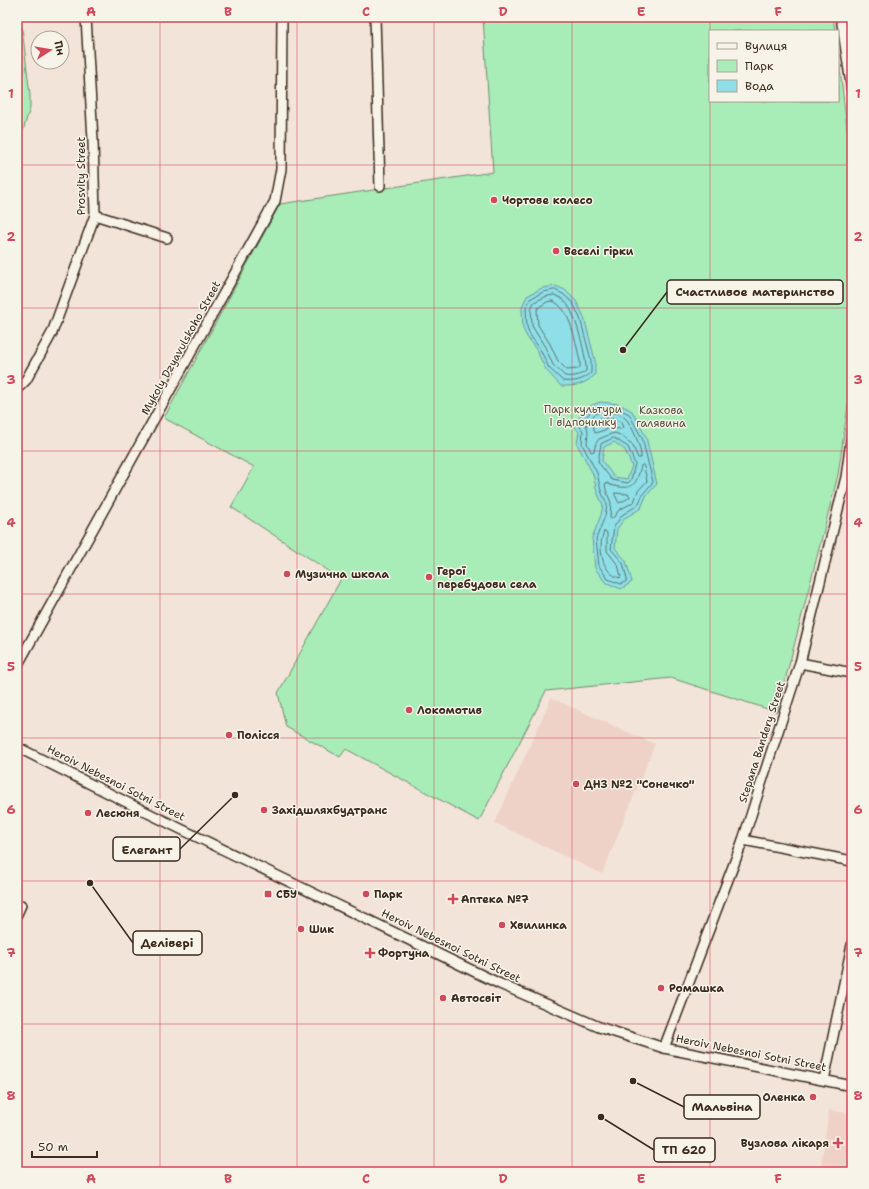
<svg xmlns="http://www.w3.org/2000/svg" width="869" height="1189" font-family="'Shantell Sans',sans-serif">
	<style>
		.built { fill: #eed2c7 }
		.green { fill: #a8ecb8; stroke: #728b6b }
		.water { fill: #8edfe7; stroke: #6d9797; fill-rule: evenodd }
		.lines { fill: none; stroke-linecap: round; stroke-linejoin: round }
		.shore { stroke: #5c726e; stroke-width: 1 }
		.street-casing { stroke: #3b2a1e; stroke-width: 12 }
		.street { stroke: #f7f3e8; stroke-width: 9 }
		.grid { fill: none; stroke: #d1495b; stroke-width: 1; stroke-opacity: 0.55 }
		.poi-dot { fill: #d1495b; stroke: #f7f3e8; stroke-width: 1.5 }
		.labels { text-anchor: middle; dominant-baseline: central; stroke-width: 3; stroke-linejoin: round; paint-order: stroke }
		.street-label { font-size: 11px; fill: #3b2a1e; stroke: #f7f3e8 }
		.poi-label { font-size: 11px; font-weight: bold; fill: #3b2a1e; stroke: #f7f3e8; text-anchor: start }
		.park-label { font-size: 11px; fill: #51513d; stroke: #f7f3e8 }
		.leader { fill: none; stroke: #3b2a1e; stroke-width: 1.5 }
		.callout-dot { fill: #3b2a1e; stroke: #f7f3e8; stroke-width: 1.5 }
		.callout { fill: #f7f3e8; stroke: #3b2a1e; stroke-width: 1.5 }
		.callout-label { font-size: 12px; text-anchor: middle; font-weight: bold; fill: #3b2a1e }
		.neatline { fill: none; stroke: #d1495b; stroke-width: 1.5 }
		.grid-label { font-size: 13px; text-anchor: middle; font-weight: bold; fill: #d1495b }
	</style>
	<rect width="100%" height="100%" fill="#f3e4d9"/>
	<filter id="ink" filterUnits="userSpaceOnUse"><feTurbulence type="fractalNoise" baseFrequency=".025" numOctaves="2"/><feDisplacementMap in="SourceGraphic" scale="8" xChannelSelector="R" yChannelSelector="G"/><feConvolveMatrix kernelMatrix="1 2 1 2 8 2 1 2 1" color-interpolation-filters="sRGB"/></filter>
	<g filter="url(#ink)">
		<g class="built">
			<polygon points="551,698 655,744 602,874 495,823"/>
			<polygon points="829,1110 852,1114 852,1172 820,1172"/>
		</g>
		<g class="green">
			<polygon points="483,17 833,17 835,31 710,31 710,101 838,101 838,53 852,170 852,378 838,475 777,712 671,678 546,691 479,821 346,749 340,757 286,727 278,693 341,579 231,507 254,467 164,418 280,204 493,172"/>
			<polygon points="17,28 22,28 30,95 30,108 17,150"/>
		</g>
		<g class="water">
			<path d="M 556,286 L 565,290 L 576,301 L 584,317 L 595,360 L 595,375 C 583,385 577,386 561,386 L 546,370 L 537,351 L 527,337 L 523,329 L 522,307 L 527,296 L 542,288 Z"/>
			<path d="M 600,402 L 619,404 L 632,411 L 646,437 L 657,484 L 646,496 L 641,508 L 625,518 L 617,529 L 615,548 L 626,561 L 632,582 L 621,589 L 605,582 L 595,568 L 592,538 L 601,515 L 603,505 L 597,492 L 593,474 L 577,444 L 579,432 L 573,424 L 590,406 ZM 614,442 L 625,450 L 632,466 L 627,479 L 614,477 L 602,461 L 604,447 Z"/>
		</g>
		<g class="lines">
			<g class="shore">
				<path d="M 555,290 L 563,294 L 573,303 L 580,318 L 591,360 L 591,373 C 582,381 574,382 563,381 L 549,368 L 540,349 L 530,335 L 527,327 L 526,308 L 530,299 L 543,292 Z"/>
				<path d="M 554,295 C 560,297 566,301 569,307 C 576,317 587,358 586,371 C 579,376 573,377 565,376 L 553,365 L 545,347 L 532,326 L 531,309 L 534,302 L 545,297 Z"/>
				<path d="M 553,301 C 571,308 576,345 580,361 L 580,367 L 578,369 L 567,370 L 558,361 L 550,344 L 538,325 L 537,310 L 539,307 L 547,302 Z"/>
				<polygon points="600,407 617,408 629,414 642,438 653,482 643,494 638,505 622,515 614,527 611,549 623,563 627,579 627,581 621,584 608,579 599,566 596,539 605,516 607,504 601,491 597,473 582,444 583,431 579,425 592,410"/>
				<path d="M 601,412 C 609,412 619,412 625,418 C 632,424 642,449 641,458 L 638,458 L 632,444 L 620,435 L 615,433 L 611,434 L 599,439 L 596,443 L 594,451 L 591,452 L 587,443 L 588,431 L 586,424 L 595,414 Z"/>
				<polygon points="602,418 614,419 621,422 623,428 621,429 611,428 595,433 593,425 598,419"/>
				<polygon points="614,438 628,447 635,464 631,480 628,483 612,480 598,462 601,444"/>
				<path d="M 643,465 L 644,467 L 647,481 L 638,491 L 634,502 L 619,510 L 613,518 L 611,519 L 610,517 L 611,503 L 606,490 L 605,484 L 607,483 C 611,486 615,486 620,487 C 636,489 637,480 641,466 Z"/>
				<polygon points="615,493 628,494 630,496 629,498 619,503 615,495"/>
				<path d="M 604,532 L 606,532 L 607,533 L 607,551 L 618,565 L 621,576 L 620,578 C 602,574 597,547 604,532 Z"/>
			</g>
			<g class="street-casing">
				<g id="street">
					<polyline points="375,17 380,186"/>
					<polyline points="841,17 852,91"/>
					<polyline points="95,215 167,238"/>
					<polyline points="17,389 26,380 52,333 95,215 93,140 86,17"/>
					<polyline points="800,663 852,673"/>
					<polyline points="17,666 275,201 281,169 282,17"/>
					<polyline points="17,747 148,813 500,984 599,1027 664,1048 852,1086"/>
					<polyline points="743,840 852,861"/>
					<polyline points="17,914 21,905"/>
					<polyline points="664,1048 743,840 800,663 846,477 852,433"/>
					<polyline points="824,1080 852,945"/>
				</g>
			</g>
			<use href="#street" class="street"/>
		</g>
	</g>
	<path class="grid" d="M 160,17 L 160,1172M 297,17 L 297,1172M 434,17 L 434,1172M 572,17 L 572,1172M 710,17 L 710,1172M 17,165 L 852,165M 17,308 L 852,308M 17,451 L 852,451M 17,594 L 852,594M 17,738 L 852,738M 17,881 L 852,881M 17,1024 L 852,1024"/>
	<g class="poi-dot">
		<circle cx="494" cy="200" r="4"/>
		<circle cx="556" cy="251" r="4"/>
		<circle cx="287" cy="574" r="4"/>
		<circle cx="429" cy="577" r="4"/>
		<circle cx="409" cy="710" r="4"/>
		<circle cx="229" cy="735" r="4"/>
		<circle cx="576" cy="784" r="4"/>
		<circle cx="264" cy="810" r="4"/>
		<circle cx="88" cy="813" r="4"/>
		<rect x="264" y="890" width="8" height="8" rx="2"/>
		<circle cx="366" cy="894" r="4"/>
		<path d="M451 893h4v4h4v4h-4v4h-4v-4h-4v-4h4z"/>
		<circle cx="502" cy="925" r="4"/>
		<circle cx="301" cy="929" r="4"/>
		<path d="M368 947h4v4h4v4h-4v4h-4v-4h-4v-4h4z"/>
		<circle cx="661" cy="988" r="4"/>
		<circle cx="443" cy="998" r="4"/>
		<circle cx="813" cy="1097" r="4"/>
		<path d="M836 1137h4v4h4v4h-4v4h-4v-4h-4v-4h4z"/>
	</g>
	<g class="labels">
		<g class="street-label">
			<text transform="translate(81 176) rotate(-90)">Prosvity Street</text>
			<text transform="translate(181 348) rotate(-61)">Mykoly Dzyavulskoho Street</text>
			<text transform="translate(762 742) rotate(-72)">Stepana Bandery Street</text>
			<text transform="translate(116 783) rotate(27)">Heroiv Nebesnoi Sotni Street</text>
			<text transform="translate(451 946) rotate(26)">Heroiv Nebesnoi Sotni Street</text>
			<text transform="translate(751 1053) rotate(11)">Heroiv Nebesnoi Sotni Street</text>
		</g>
		<g class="poi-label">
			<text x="502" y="200">Чортове колесо</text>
			<text x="564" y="251">Веселі гірки</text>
			<text x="437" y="571">Герої<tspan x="437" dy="13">перебудови села</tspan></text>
			<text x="295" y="574">Музична школа</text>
			<text x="417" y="710">Локомотив</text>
			<text x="237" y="735">Полісся</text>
			<text x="584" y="784">ДНЗ №2 "Сонечко"</text>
			<text x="272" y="810">Західшляхбудтранс</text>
			<text x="96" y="813">Лесюня</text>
			<text x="276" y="894">СБУ</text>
			<text x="374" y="894">Парк</text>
			<text x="461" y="899">Аптека №7</text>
			<text x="510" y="925">Хвилинка</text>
			<text x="309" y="929">Шик</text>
			<text x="378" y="953">Фортуна</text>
			<text x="669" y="988">Ромашка</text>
			<text x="451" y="998">Автосвіт</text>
			<text x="805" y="1097" text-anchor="end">Оленка</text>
			<text x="829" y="1143" text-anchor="end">Вузлова лікаря</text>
		</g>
		<g class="park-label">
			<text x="583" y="409">Парк культури<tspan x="583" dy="13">і відпочинку</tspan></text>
			<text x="661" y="410">Казкова<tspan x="661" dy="13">галявина</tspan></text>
		</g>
	</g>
	<path class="leader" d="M623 350L667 292M235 795L180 849M90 883L133 943M633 1081L684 1107M601 1117L654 1150"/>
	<g class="callout-dot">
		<circle cx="623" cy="350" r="4"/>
		<circle cx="235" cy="795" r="4"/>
		<circle cx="90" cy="883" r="4"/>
		<circle cx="633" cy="1081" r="4"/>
		<circle cx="601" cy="1117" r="4"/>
	</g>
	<g class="callout">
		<rect x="667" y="280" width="176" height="24" rx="4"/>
		<rect x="113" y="837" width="67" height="24" rx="4"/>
		<rect x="133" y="931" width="69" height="24" rx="4"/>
		<rect x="684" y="1095" width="76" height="24" rx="4"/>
		<rect x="654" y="1138" width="61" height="24" rx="4"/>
	</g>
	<g class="callout-label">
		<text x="755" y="296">Счастливое материнство</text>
		<text x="147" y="854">Елегант</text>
		<text x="167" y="947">Делівері</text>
		<text x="722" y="1111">Мальвіна</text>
		<text x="684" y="1154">ТП 620</text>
	</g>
	<rect width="869" height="1189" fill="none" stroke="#f7f3e8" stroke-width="44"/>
	<rect x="709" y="30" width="130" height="72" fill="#f7f3e8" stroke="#aca397"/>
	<rect x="717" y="43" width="20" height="6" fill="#f7f3e8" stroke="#aca397"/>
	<text x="745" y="50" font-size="12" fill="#3b2a1e">Вулиця</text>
	<rect x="717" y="60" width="20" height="12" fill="#a8ecb8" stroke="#aca397"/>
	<text x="745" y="70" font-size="12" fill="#3b2a1e">Парк</text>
	<rect x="717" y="80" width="20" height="12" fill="#8edfe7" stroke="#aca397"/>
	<text x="745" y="90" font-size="12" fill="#3b2a1e">Вода</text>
	<g transform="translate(50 50) rotate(78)"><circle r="19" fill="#f7f3e8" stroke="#aca397"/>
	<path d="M0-3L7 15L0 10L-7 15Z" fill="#d1495b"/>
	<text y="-6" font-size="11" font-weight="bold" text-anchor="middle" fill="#3b2a1e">Пн</text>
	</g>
	<path d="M32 1151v6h65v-6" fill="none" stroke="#3b2a1e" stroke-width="2"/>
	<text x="38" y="1151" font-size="12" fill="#3b2a1e" stroke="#f7f3e8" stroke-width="3" paint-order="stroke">50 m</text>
	<rect x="22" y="22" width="825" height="1145" class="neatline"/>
	<g class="grid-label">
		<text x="91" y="16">A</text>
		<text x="228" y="16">B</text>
		<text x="366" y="16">C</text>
		<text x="503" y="16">D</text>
		<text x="641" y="16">E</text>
		<text x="778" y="16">F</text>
		<text x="11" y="98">1</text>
		<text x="858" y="98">1</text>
		<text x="11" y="241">2</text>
		<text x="858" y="241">2</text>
		<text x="11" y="384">3</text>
		<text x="858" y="384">3</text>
		<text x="11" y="527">4</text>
		<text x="858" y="527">4</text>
		<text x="11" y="671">5</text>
		<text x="858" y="671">5</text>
		<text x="11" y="814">6</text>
		<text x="858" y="814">6</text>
		<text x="11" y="957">7</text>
		<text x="858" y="957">7</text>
		<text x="11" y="1100">8</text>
		<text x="858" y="1100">8</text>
		<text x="91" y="1183">A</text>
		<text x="228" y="1183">B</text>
		<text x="366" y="1183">C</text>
		<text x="503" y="1183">D</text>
		<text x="641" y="1183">E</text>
		<text x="778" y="1183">F</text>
	</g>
</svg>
